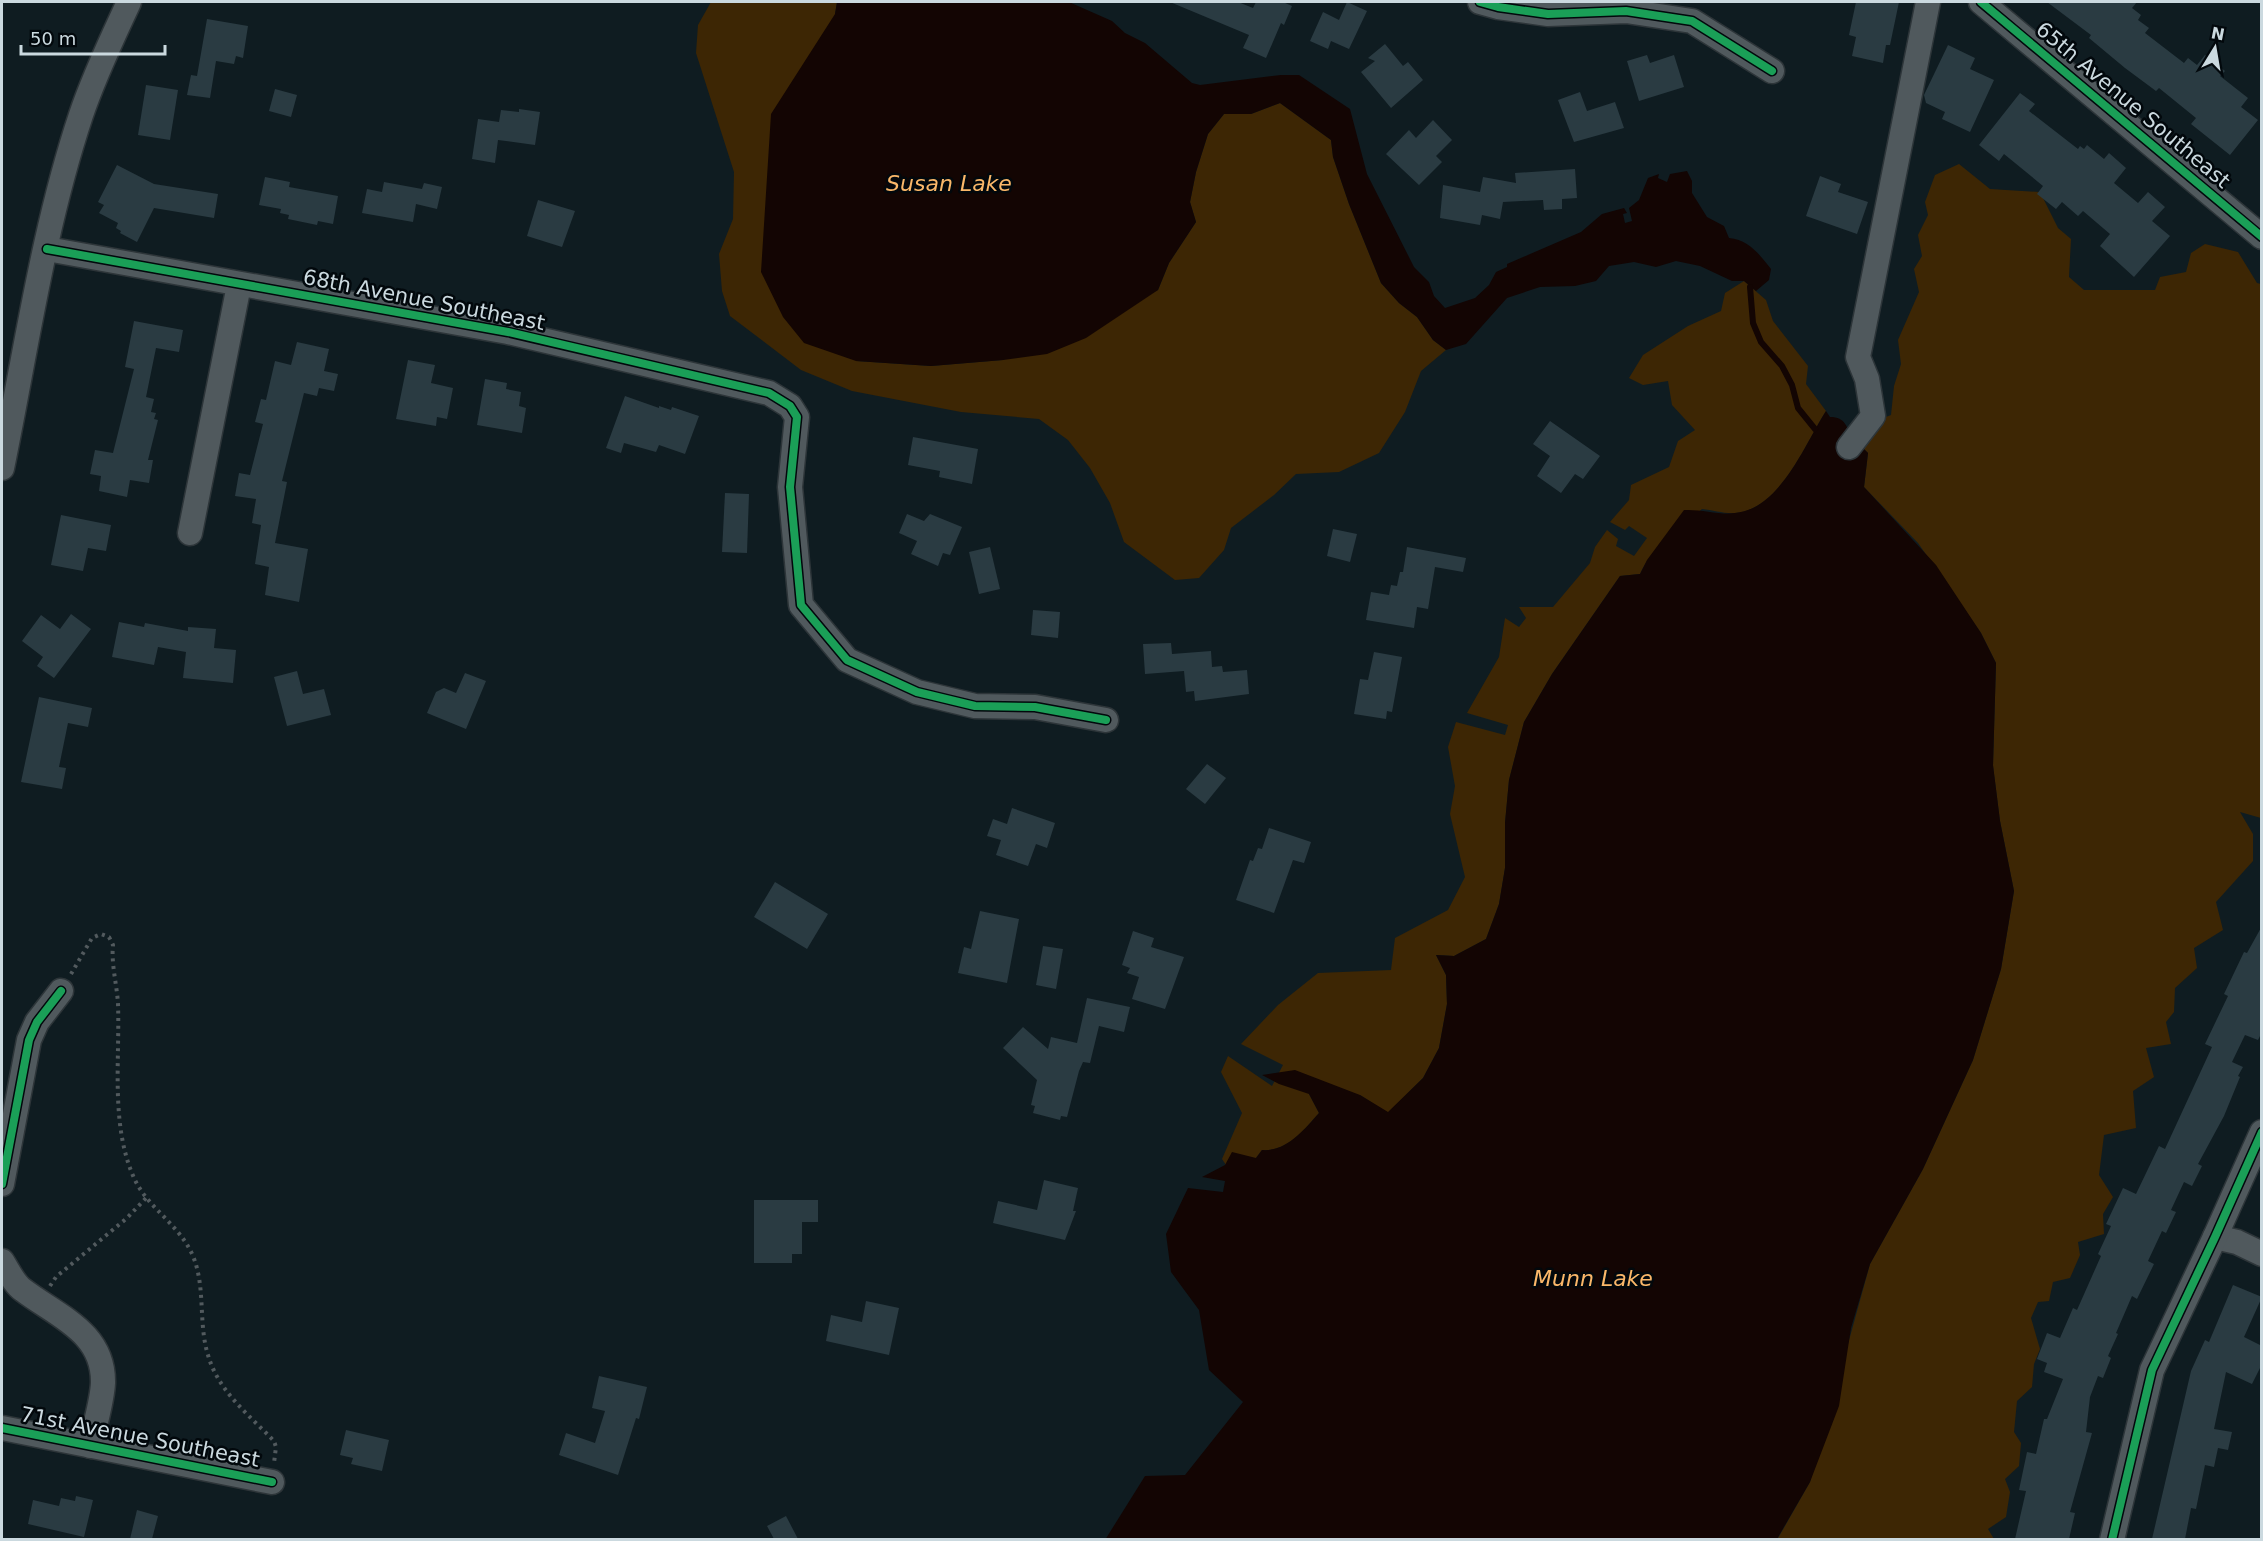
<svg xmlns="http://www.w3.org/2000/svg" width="2263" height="1541" font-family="'DejaVu Sans',sans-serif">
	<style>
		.green { fill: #3d2604 }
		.water { fill: #130503 }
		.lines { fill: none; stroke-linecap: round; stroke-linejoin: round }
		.stream { stroke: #130503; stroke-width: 6 }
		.building { fill: #2a3b42 }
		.minor-casing { stroke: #2d3539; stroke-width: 27 }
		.path { stroke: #525a5e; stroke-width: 4; stroke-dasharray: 3 4.5; stroke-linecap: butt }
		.minor { stroke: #50595d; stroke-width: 24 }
		.cycleway-casing { stroke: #02080c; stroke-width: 11 }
		.cycleway { stroke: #1a9f57; stroke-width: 8 }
		.labels { text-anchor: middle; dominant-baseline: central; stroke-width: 5; stroke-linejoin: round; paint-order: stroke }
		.street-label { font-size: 21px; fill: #cbd9df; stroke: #02080c }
		.water-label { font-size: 22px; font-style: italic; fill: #fab769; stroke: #02080c }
	</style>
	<rect width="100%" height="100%" fill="#0f1c21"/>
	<g class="green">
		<polygon points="711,2 837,2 835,14 856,361 931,366 1003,360 1158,290 1169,263 1196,222 1190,202 1196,172 1208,134 1224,114 1251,114 1280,103 1331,140 1333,157 1349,204 1381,283 1399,303 1417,317 1433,340 1446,350 1421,371 1405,412 1379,453 1339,472 1296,474 1274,495 1231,528 1224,550 1199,578 1175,580 1124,542 1110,503 1090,468 1068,440 1039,419 961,412 852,391 801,370 730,316 722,291 719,254 733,219 734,172 696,53 698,25"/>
		<polygon points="1959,164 1990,189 2040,192 2058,228 2071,239 2069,277 2084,290 2155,290 2160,277 2186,272 2191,253 2205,244 2238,252 2257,283 2261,284 2261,818 2240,812 2253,834 2253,861 2216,902 2223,930 2194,948 2197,968 2175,988 2174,1012 2166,1022 2171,1044 2146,1048 2154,1077 2133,1091 2136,1128 2104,1135 2099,1175 2113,1197 2103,1214 2104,1234 2078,1242 2080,1255 2070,1278 2053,1282 2049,1301 2038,1302 2031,1318 2040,1349 2034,1364 2032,1387 2017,1401 2014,1432 2021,1443 2019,1466 2005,1479 2010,1492 2006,1517 1988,1529 1994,1539 1777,1540 1810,1482 1870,1264 1923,1169 1973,1060 2001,969 2014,891 2000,821 1993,766 1996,663 1981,633 1918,543 1864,487 1868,453 1861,446 1873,422 1891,415 1894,386 1901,364 1898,340 1919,292 1914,269 1922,256 1918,235 1928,215 1925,202 1935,175"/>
		<path d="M 1744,281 L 1766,300 L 1773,321 L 1808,366 L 1806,384 L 1826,411 C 1805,444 1780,510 1735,513 C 1725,514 1713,510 1702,509 C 1678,529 1653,545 1640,574 L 1620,576 L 1552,674 L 1524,722 L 1509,780 L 1505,823 L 1505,868 L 1499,904 L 1486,939 L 1454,956 L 1436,955 L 1446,975 L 1447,1004 L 1439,1048 L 1423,1078 L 1388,1113 L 1360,1095 L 1309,1094 L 1319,1113 C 1304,1130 1287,1152 1262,1150 L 1256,1158 L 1226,1165 L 1222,1159 L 1242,1113 L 1221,1072 L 1228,1056 L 1272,1086 L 1283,1065 L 1241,1044 L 1278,1005 L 1318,973 L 1391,970 L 1395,938 L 1448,910 L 1465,877 L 1450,814 L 1455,786 L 1448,747 L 1456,722 L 1505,735 L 1508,725 L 1467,713 L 1499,657 L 1505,618 L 1519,627 L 1526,618 L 1519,607 L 1553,607 L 1590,563 L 1595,547 L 1607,530 L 1618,539 L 1616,546 L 1634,556 L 1647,538 L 1629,526 L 1625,530 L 1610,522 L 1629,500 L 1631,485 L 1669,467 L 1678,441 L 1695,430 L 1672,405 L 1668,381 L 1643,385 L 1629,378 L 1643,355 L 1688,326 L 1721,311 L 1725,293 Z"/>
	</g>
	<g class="water">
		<path d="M 837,2 L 1069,2 L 1112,21 L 1125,33 L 1145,43 L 1192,83 L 1200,85 L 1281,75 L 1299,75 L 1350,109 L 1367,174 L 1414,267 L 1429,282 L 1434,296 L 1445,308 L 1475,298 L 1489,285 L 1496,272 L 1507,267 L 1507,264 L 1581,232 L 1602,214 L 1624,208 L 1627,213 L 1623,214 L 1625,223 L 1632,221 L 1629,208 L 1639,200 L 1648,178 L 1659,174 L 1658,178 L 1667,182 L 1670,174 L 1687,171 L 1692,181 L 1692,193 L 1707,217 L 1724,226 L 1729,238 C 1749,240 1759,254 1771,269 L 1769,280 L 1756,291 L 1744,281 L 1732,281 L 1700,266 L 1676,261 L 1656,267 L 1634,262 L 1609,266 L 1596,281 L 1575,286 L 1540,287 L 1507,298 L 1466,344 L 1446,350 L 1433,340 L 1417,317 L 1399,303 L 1381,283 L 1349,204 L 1333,157 L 1331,140 L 1280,103 L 1251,114 L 1224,114 L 1208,134 L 1196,172 L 1190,202 L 1196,222 L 1169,263 L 1158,290 L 1086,338 L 1047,354 L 1003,360 L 931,366 L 856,361 L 804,343 L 783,317 L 761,272 L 771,114 L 835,14 Z"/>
		<path d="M 1826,411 L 1830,417 C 1846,417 1846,427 1853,439 C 1857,444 1864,448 1868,453 L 1864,487 L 1936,565 L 1981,633 L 1996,663 L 1993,765 L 2000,821 L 2014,891 L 2001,969 L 1973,1060 L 1923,1169 L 1870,1264 L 1851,1328 L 1839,1406 L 1810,1482 L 1777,1539 L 1105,1540 L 1145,1476 L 1185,1475 L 1243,1402 L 1209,1370 L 1199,1310 L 1171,1272 L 1166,1234 L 1188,1188 L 1223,1192 L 1225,1181 L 1202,1177 L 1225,1165 L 1232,1152 L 1256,1158 L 1262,1150 C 1286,1152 1304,1130 1319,1113 L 1309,1094 L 1279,1084 L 1262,1075 L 1295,1070 L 1360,1095 L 1388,1112 L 1423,1078 L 1439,1048 L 1447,1004 L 1446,975 L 1436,955 L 1454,956 L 1486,939 L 1499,904 L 1505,868 L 1505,823 L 1509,780 L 1524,722 L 1552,674 L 1620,576 L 1640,574 L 1647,560 L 1684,510 C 1701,509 1719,515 1735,513 C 1780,509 1805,444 1826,411 Z"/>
	</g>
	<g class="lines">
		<polyline class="stream" points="1750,287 1753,323 1761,342 1782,366 1792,385 1798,408 1815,429"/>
	</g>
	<g class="building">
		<polygon points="1170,2 1238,2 1253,8 1256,2 1283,2 1292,6 1284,25 1281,23 1266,58 1243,48 1249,35"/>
		<polygon points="1347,2 1367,11 1349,49 1331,41 1328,49 1310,41 1323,12 1339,20"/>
		<polygon points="1856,2 1899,2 1890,45 1886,45 1883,63 1852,56 1856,37 1849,35"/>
		<polygon points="2047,2 2137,2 2132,8 2141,15 2138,20 2149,28 2145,33 2184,63 2188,58 2197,65 2205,55 2225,71 2220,76 2248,98 2241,107 2258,120 2230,155 2191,124 2196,118 2159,88 2156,91 2125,68 2089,38 2091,35"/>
		<polygon points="207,19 248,26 243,58 236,56 234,64 216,61 210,98 187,95 191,75 197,76"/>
		<polygon points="1385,44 1403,66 1408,62 1423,80 1391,108 1361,72 1375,61 1368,58"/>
		<polygon points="1948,45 1975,58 1970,69 1994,80 1970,132 1942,119 1945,112 1926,103 1924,95"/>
		<polygon points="1647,55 1650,63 1674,55 1684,87 1639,101 1627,61"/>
		<polygon points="146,85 178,90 170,140 138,135"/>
		<polygon points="275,89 297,95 291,117 269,111"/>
		<polygon points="1580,92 1587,111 1615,102 1624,128 1574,142 1558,100"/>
		<polygon points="2020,93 2035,104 2029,111 2078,149 2080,146 2084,149 2087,145 2104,159 2109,153 2126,168 2114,183 2138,203 2148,192 2165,207 2152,221 2170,236 2134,277 2100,246 2110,234 2083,211 2078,216 2062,202 2056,209 2037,194 2043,186 2004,154 1999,161 1979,145"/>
		<polygon points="519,109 540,112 535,145 498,140 495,163 472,159 478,119 499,122 501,110 519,112"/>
		<polygon points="1433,120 1452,140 1436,156 1442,162 1419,185 1386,154 1409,130 1416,138"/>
		<polygon points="117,165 154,184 218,194 214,218 154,208 137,242 120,233 121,231 116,228 118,223 99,213 104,205 98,202"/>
		<polygon points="1575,169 1577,198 1562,199 1562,209 1544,210 1543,200 1503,202 1500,219 1482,215 1480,225 1440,218 1443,185 1480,192 1483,177 1516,183 1515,173"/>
		<polygon points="1820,176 1841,184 1838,192 1868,202 1857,234 1806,216"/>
		<polygon points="265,177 290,182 289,187 338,196 333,224 318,221 317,225 288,219 289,215 280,213 281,209 259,205"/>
		<polygon points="384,182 422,189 424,183 442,187 437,209 416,204 413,222 362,213 367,189 382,192"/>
		<polygon points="538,200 575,211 562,247 527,236"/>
		<polygon points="134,321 183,330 179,352 156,348 146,397 154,399 151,412 156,413 154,419 158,420 148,460 153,460 149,483 130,480 127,497 99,491 101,476 90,474 95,450 113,453 134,369 125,367"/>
		<polygon points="297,342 329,349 324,371 338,374 334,391 319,388 317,396 304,393 282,481 287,482 275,543 308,549 299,602 265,595 269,567 255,564 261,525 252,523 256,499 235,496 239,473 250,475 263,424 255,422 261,399 266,400 275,361 291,365"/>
		<polygon points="408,360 435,365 431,383 453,388 447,419 437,417 436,426 396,419"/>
		<polygon points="485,379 507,383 506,389 521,392 519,406 526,408 522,433 477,425"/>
		<polygon points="625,396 659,408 659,406 671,410 672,407 699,416 685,454 659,445 656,452 624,443 621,453 606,448"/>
		<polygon points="1550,421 1600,456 1583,479 1575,474 1561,493 1537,476 1550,456 1533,444"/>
		<polygon points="913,437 978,449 972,484 939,477 940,471 908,465"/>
		<polygon points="725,493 749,494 747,553 722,552"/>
		<polygon points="907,514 924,521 930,514 962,527 950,555 943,553 938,566 911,554 917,541 899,533"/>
		<polygon points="61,515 111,525 106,551 88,548 83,571 51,565"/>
		<polygon points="1333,529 1357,534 1350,562 1327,556"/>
		<polygon points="990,547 1000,589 979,594 969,552"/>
		<polygon points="1407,547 1466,558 1463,572 1435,567 1428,609 1417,607 1414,628 1366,620 1371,592 1389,595 1391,585 1397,586 1400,572 1403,572"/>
		<polygon points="1033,610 1060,612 1058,638 1031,635"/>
		<polygon points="71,614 91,629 54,678 37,666 43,657 22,641 41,615 60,629"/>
		<polygon points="119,622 144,627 145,623 188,631 188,627 216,629 214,648 236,650 233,683 183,678 186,652 158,647 154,665 112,657"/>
		<polygon points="1171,643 1172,654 1211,651 1212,667 1222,666 1223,672 1247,670 1249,694 1195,701 1194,691 1186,692 1184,671 1145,674 1143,644"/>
		<polygon points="1374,652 1402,657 1392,712 1387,711 1386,719 1354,714 1360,679 1368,680"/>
		<polygon points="297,671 303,694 324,689 331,715 287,726 274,677"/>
		<polygon points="465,673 486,681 466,729 427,713 436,692 444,688 456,693"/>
		<polygon points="39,697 92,708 88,727 68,723 59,767 66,768 62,789 21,782"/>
		<polygon points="1207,764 1226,778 1205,804 1186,789"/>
		<polygon points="1012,808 1055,823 1047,848 1036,844 1028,866 996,855 1001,840 987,836 993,819 1007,824"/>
		<polygon points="1269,828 1311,842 1304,863 1293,860 1274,913 1236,900 1250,860 1253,861 1258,848 1262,849"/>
		<polygon points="775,882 828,914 807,949 754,917"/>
		<polygon points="980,911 1019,919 1007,983 958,973 964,947 971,949"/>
		<polygon points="2262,926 2262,1032 2258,1040 2245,1035 2232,1062 2243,1067 2238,1076 2240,1077 2224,1116 2198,1164 2202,1166 2192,1186 2184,1182 2171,1210 2176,1212 2166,1233 2162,1231 2148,1261 2154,1264 2137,1299 2132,1296 2116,1333 2118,1334 2108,1356 2111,1358 2103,1378 2098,1376 2090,1397 2086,1432 2092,1433 2070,1512 2075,1513 2069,1539 2015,1539 2026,1491 2019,1490 2027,1452 2036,1454 2044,1419 2047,1419 2063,1379 2044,1372 2047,1363 2037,1359 2047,1333 2060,1338 2073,1308 2077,1310 2101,1256 2098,1254 2111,1226 2106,1224 2123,1188 2136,1194 2159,1146 2165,1149 2212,1047 2205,1044 2228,996 2224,994 2244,952 2247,953"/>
		<polygon points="1133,931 1154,938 1151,947 1184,957 1165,1009 1132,999 1139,977 1127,973 1130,968 1122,965"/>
		<polygon points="1043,946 1063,949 1056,989 1036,985"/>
		<polygon points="1087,998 1130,1007 1124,1032 1099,1026 1090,1063 1083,1062 1079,1071 1067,1117 1061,1116 1060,1120 1033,1113 1035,1106 1031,1105 1037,1080 1003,1048 1023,1027 1048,1049 1051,1037 1077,1043"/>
		<polygon points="1044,1180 1078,1188 1073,1211 1076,1211 1065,1240 993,1223 998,1201 1037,1210"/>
		<polygon points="754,1200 818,1200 818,1222 802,1222 802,1254 792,1254 792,1263 754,1263"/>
		<polygon points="2233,1285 2262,1297 2244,1337 2262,1346 2262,1364 2252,1384 2226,1372 2214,1429 2232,1432 2228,1450 2218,1448 2214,1467 2205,1465 2196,1509 2191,1508 2185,1539 2152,1539 2191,1371 2205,1340 2209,1342"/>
		<polygon points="866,1301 899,1308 889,1355 826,1341 831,1315 862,1322"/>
		<polygon points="599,1376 647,1387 639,1419 636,1418 618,1475 559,1455 566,1433 595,1443 605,1411 592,1408"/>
		<polygon points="346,1430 389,1440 382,1471 351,1464 353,1458 340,1455"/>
		<polygon points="76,1496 93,1500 84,1537 28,1524 33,1500 59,1506 61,1498 75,1501"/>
		<polygon points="137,1510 158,1516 152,1539 130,1539"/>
		<polygon points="786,1516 798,1539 774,1539 767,1526"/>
	</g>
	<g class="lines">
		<g class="minor-casing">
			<g id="minor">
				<polyline points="1480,2 1498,7 1548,14 1626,11 1692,21 1772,71"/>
				<polyline points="1981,2 2262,237"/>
				<polyline points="47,249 508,332 769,393 790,406 797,417 790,487 801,605 847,660 917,692 975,706 1035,707 1106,720"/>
				<polyline points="1849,447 1873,416 1867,379 1858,357 1928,2"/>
				<path d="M 2,468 C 26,351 43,229 81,115 C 94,76 112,39 129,2"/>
				<polyline points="190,533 239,285"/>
				<polyline points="2,1184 29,1040 37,1022 61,991"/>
				<polyline points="2215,1237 2237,1242 2262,1254"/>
				<path d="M 2,1261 C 8,1270 14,1284 23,1290 C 57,1316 104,1332 103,1383 C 102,1403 94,1426 91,1446"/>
				<polyline points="2,1428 272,1482"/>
				<polyline points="2112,1540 2152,1370 2215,1237 2262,1132"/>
			</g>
		</g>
		<g class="path">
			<path d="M 71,974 L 92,938 L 101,934 L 109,937 L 113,945 C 111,964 117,985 118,1004 C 120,1061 110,1127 135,1180 C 149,1209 179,1224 193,1256 C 206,1288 198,1323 208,1355 C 218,1391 249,1415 274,1441 L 276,1447 L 274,1463"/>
			<polyline points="50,1286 56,1277 127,1218 147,1197"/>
		</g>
		<use href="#minor" class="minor"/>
		<g class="cycleway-casing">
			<g id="cycleway">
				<polyline points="1480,2 1498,7 1548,14 1626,11 1692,21 1772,71"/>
				<polyline points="1981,2 2262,237"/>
				<polyline points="47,249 508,332 769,393 790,406 797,417 790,487 801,605 847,660 917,692 975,706 1035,707 1106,720"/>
				<polyline points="2,1184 29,1040 37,1022 61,991"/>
				<polyline points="2,1428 272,1482"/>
				<polyline points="2112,1540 2152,1370 2215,1237 2262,1132"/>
			</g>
		</g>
		<use href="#cycleway" class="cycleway"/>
	</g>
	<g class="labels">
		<g class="street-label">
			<text transform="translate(2133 105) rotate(40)">65th Avenue Southeast</text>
			<text transform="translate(424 300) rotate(11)">68th Avenue Southeast</text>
			<text transform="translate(140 1437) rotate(11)">71st Avenue Southeast</text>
		</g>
		<g class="water-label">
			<text x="949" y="183">Susan Lake</text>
			<text x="1593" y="1278">Munn Lake</text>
		</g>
	</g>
	<rect width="2263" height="1541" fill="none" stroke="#cbd9df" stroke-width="6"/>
	<g transform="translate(2215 48) rotate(11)" stroke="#02080c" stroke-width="4.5" paint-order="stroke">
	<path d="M0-4.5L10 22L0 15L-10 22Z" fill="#cbd9df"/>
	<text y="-9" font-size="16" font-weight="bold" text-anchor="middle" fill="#cbd9df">N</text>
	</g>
	<path d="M21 45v9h144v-9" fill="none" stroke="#cbd9df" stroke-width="3"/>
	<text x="30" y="45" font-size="18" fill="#cbd9df" stroke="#02080c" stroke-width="4.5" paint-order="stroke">50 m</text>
</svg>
